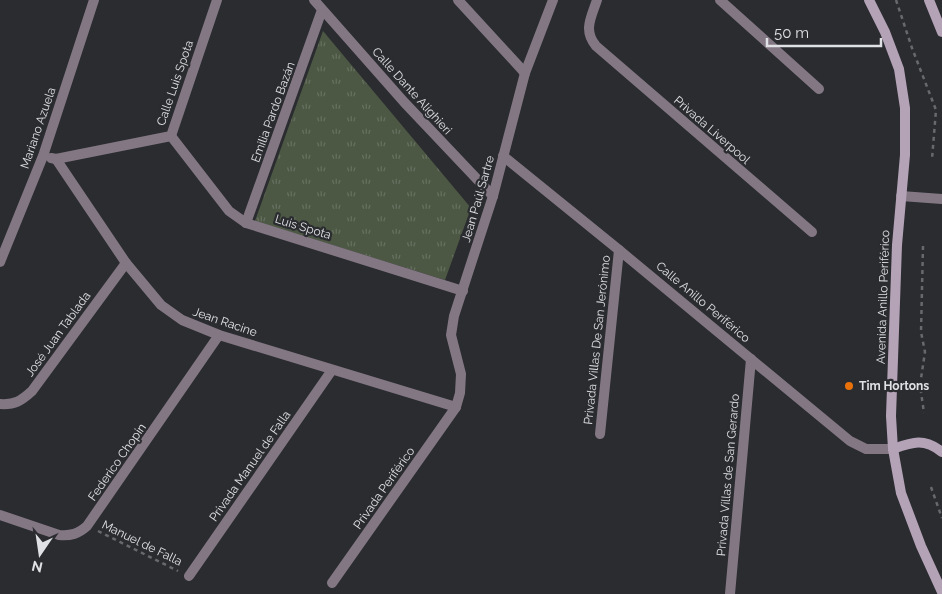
<svg xmlns="http://www.w3.org/2000/svg" width="942" height="594" font-family="Raleway,sans-serif">
	<style>
		.park { fill: url(#park-tufts) }
		.lines { fill: none; stroke-linecap: round; stroke-linejoin: round }
		.path { stroke: #67696c; stroke-width: 2.5; stroke-dasharray: 4 4; stroke-linecap: butt }
		.street { stroke: #837784; stroke-width: 10 }
		.secondary { stroke: #b4a2b6; stroke-width: 10 }
		.food-dot { fill: #e8710a; stroke: #2a2c30; stroke-width: 2 }
		.labels { text-anchor: middle; dominant-baseline: central; stroke-width: 4.5; stroke-linejoin: round; paint-order: stroke }
		.street-label { font-size: 12px; fill: #e0e1e4; stroke: #2a2c30 }
		.poi-label { font-size: 12px; font-weight: bold; fill: #e0e1e4; stroke: #2a2c30; text-anchor: start }
	</style>
	<defs>
		<pattern id="park-tufts" width="24" height="20" patternUnits="userSpaceOnUse" patternTransform="scale(1.25)"><rect width="24" height="20" fill="#4d5844"/><path d="M3 7l-1-3M5 7V3M7 7l1-3M15 17l-1-3M17 17v-4M19 17l1-3" fill="none" stroke="#66705f"/></pattern>
	</defs>
	<rect width="100%" height="100%" fill="#2a2c30"/>
	<polygon class="park" points="323,31 471,208 445,280 255,221"/>
	<g class="lines">
		<g class="path">
			<polyline points="896,0 912,48 936,110 932,159"/>
			<polyline points="923,246 921,332 925,352 920,385 924,413"/>
			<polyline points="931,487 942,518"/>
			<polyline points="98,531 178,571"/>
		</g>
		<g class="street">
			<polyline points="314,0 404,102 493,196"/>
			<polyline points="458,0 525,73"/>
			<path d="M 597,0 C 591,18 583,30 596,46 L 812,232"/>
			<polyline points="720,0 819,89"/>
			<polyline points="171,136 229,211 246,223 463,291"/>
			<polyline points="503,156 619,250 850,441 866,449 893,449"/>
			<polyline points="51,158 56,159 171,136 217,0"/>
			<polyline points="56,159 126,263 161,305 182,320 219,335 456,407"/>
			<polyline points="901,196 942,199"/>
			<polyline points="246,223 322,10"/>
			<polyline points="0,262 43,156 94,0"/>
			<path d="M 0,404 C 15,405 21,401 32,391 L 126,263"/>
			<polyline points="600,434 619,250"/>
			<path d="M 0,515 L 59,535 C 71,536 78,534 87,526 L 219,335"/>
			<polyline points="189,576 332,370"/>
			<polyline points="332,583 456,407 460,393 461,374 451,335 454,316 493,196 525,73 553,0"/>
			<polyline points="730,594 751,359"/>
		</g>
		<g class="secondary">
			<polyline points="869,0 885,32 899,69 905,108 905,155 897,245 891,416 893,449 901,493 921,546 942,592"/>
			<polyline points="929,0 942,32"/>
			<path d="M 893,449 C 913,442 924,438 942,452"/>
		</g>
	</g>
	<circle class="food-dot" cx="849" cy="386" r="5"/>
	<g class="labels">
		<g class="street-label">
			<text transform="translate(175 83) rotate(-71)">Calle Luis Spota</text>
			<text transform="translate(412 91) rotate(48)">Calle Dante Alighieri</text>
			<text transform="translate(273 112) rotate(-70)">Emilia Pardo Bazán</text>
			<text transform="translate(38 128) rotate(-71)">Mariano Azuela</text>
			<text transform="translate(712 130) rotate(41)">Privada Liverpool</text>
			<text transform="translate(478 199) rotate(-74)">Jean Paúl Sartre</text>
			<text transform="translate(303 227) rotate(17)">Luis Spota</text>
			<text transform="translate(883 297) rotate(-88)">Avenida Anillo Periférico</text>
			<text transform="translate(703 302) rotate(40)">Calle Anillo Periférico</text>
			<text transform="translate(225 322) rotate(19)">Jean Racine</text>
			<text transform="translate(58 334) rotate(-54)">José Juan Tablada</text>
			<text transform="translate(597 340) rotate(-84)">Privada Villas De San Jerónimo</text>
			<text transform="translate(117 462) rotate(-55)">Federico Chopin</text>
			<text transform="translate(250 466) rotate(-55)">Privada Manuel de Falla</text>
			<text transform="translate(728 475) rotate(-85)">Privada Villas de San Gerardo</text>
			<text transform="translate(384 488) rotate(-55)">Privada Periférico</text>
			<text transform="translate(142 543) rotate(26)">Manuel de Falla</text>
		</g>
		<g class="poi-label">
			<text x="859" y="386">Tim Hortons</text>
		</g>
	</g>
	<g transform="translate(40 554) rotate(193)" stroke="#2a2c30" stroke-width="4" paint-order="stroke">
	<path d="M0-4L9 19L0 12L-9 19Z" fill="#e0e1e4"/>
	<text y="-8" font-size="14" font-weight="bold" text-anchor="middle" fill="#e0e1e4">N</text>
	</g>
	<path d="M767 38v8h114v-8" fill="none" stroke="#e0e1e4" stroke-width="2.5"/>
	<text x="774" y="38" font-size="15" fill="#e0e1e4" stroke="#2a2c30" stroke-width="4" paint-order="stroke">50 m</text>
</svg>
